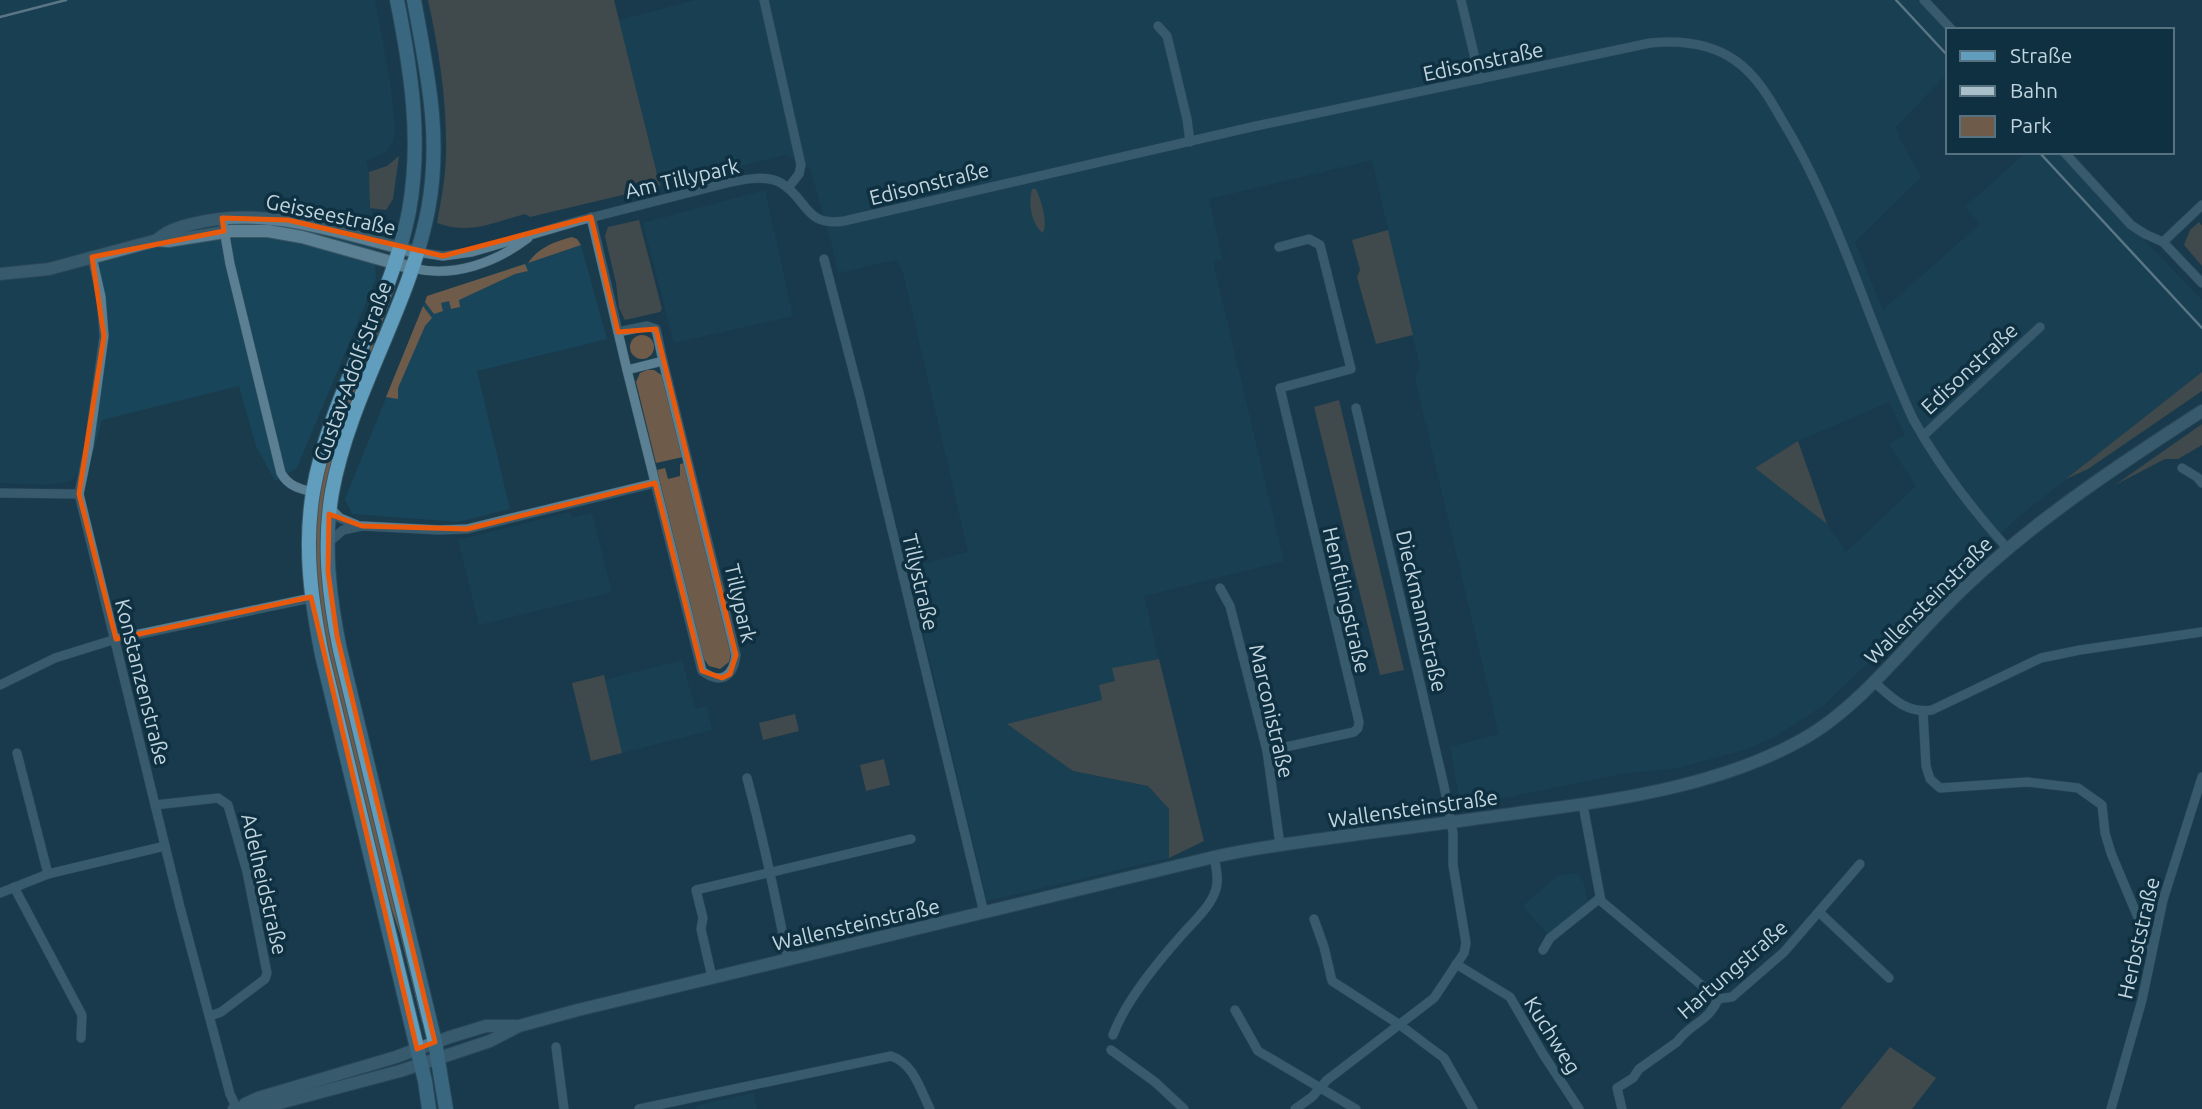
<svg xmlns="http://www.w3.org/2000/svg" width="2202" height="1109" font-family="Ubuntu,sans-serif">
	<style>
		.built { fill: #19455a; fill-rule: evenodd }
		.green { fill: #6f5b49 }
		.lines { fill: none; stroke-linecap: round; stroke-linejoin: round }
		.street-casing { stroke: #3a5765; stroke-width: 10 }
		.secondary-casing { stroke: #3a5765; stroke-width: 14 }
		.primary-casing { stroke: #3a5765; stroke-width: 16 }
		.street { stroke: #5c8093; stroke-width: 9 }
		.secondary { stroke: #5c8093; stroke-width: 12 }
		.primary { stroke: #619ebe; stroke-width: 14 }
		.rail { stroke: #a9bfca; stroke-width: 2.5 }
		.marked { fill: none; stroke: #e8590c; stroke-width: 5; stroke-linejoin: round }
		.labels { text-anchor: middle; dominant-baseline: central; stroke-width: 7; stroke-linejoin: round; paint-order: stroke }
		.street-label { font-size: 21px; fill: #c2d5df; stroke: #0e3041 }
	</style>
	<rect width="100%" height="100%" fill="#193b4c"/>
	<g class="built">
		<polygon points="0,0 375,0 390,81 395,129 393,142 387,151 376,157 366,160 369,172 376,279 297,468 275,481 256,446 239,386 102,420 93,453 71,481 50,485 0,483"/>
		<path d="M 696,0 L 1917,0 L 1948,34 L 1948,76 L 1946,75 L 1896,127 L 1900,139 L 1921,177 L 1855,242 L 1883,310 L 1980,224 L 1965,207 L 2022,156 L 2019,152 L 2060,152 L 2202,300 L 2202,372 L 2016,519 L 1824,705 L 1776,736 L 1747,749 L 1674,769 L 1626,773 L 1461,807 L 1450,747 L 1499,734 L 1415,379 L 1420,367 L 1372,160 L 1209,199 L 1223,260 L 1213,262 L 1284,561 L 1144,596 L 1159,659 L 1113,668 L 1115,681 L 1103,700 L 1008,724 L 1073,771 L 1148,786 L 1169,809 L 1169,858 L 987,901 L 908,568 L 968,552 L 903,272 L 896,260 L 838,273 L 831,242 L 810,168 L 784,155 L 660,186 L 619,20 ZM 1889,402 L 1905,435 L 1889,444 L 1916,486 L 1846,552 L 1827,524 L 1755,468 L 1798,441 Z"/>
		<polygon points="765,190 793,316 674,343 643,223"/>
		<polygon points="581,245 607,339 477,371 510,509 458,522 352,514 345,499 427,296"/>
		<polygon points="570,512 572,518 592,513 612,592 479,625 458,540"/>
		<polygon points="682,660 695,709 707,706 712,730 622,753 605,680"/>
		<polygon points="1577,873 1584,883 1588,903 1548,935 1523,906 1557,876"/>
		<polygon points="754,1093 757,1109 696,1109 695,1106"/>
	</g>
	<g class="green">
		<path d="M 428,0 L 614,0 L 660,186 L 530,217 L 525,214 C 491,223 471,235 437,223 C 441,200 446,176 446,152 C 447,101 439,50 428,0 Z"/>
		<polygon points="399,156 393,199 386,210 370,208 369,172 387,166"/>
		<path d="M 1032,189 L 1036,189 C 1041,200 1048,221 1043,233 C 1031,225 1028,202 1032,189 Z"/>
		<polygon points="639,220 662,309 660,312 625,320 619,308 616,283 607,245 605,236 608,227"/>
		<polygon points="2199,222 2202,226 2202,266 2184,245 2190,230"/>
		<polygon points="1388,230 1413,335 1376,344 1357,277 1360,270 1352,240"/>
		<path d="M 572,237 L 577,239 L 581,245 L 528,263 C 539,247 554,242 572,237 Z"/>
		<polygon points="525,264 528,271 515,274 459,300 460,307 451,309 449,301 441,303 443,311 434,314 425,302 427,296"/>
		<polygon points="392,287 395,288 349,410 322,557 425,1022 422,1023 400,934 392,910 377,855 323,629 314,568 316,510 324,466 337,425"/>
		<polygon points="423,306 432,318 425,326 398,388 398,399 386,397"/>
		<circle cx="642" cy="347" r="12"/>
		<polygon points="647,370 654,370 663,376 683,457 656,463 636,382 640,373"/>
		<polygon points="2202,372 2202,391 2088,469 2066,479"/>
		<polygon points="1339,400 1404,670 1380,675 1314,407"/>
		<polygon points="2202,424 2202,445 2178,459 2165,459 2115,485"/>
		<polygon points="1798,441 1827,524 1755,468"/>
		<polygon points="684,463 731,654 729,662 720,669 709,666 703,658 657,470 665,468 668,479 680,476 680,464"/>
		<polygon points="1159,659 1204,841 1169,858 1169,809 1148,786 1073,771 1007,724 1102,700 1099,685 1115,681 1112,668"/>
		<polygon points="604,675 622,753 591,761 572,683"/>
		<polygon points="795,714 799,731 763,740 759,723"/>
		<polygon points="884,759 890,785 866,791 860,765"/>
		<polygon points="1890,1047 1936,1078 1912,1109 1840,1109"/>
	</g>
	<g class="lines">
		<g class="street-casing">
			<g id="street">
				<polyline points="764,0 801,165 799,174 788,188"/>
				<polyline points="1461,0 1480,79"/>
				<polyline points="1924,0 1952,30"/>
				<polyline points="1158,26 1167,36 1187,119 1190,142"/>
				<polyline points="2064,152 2131,225 2145,234 2163,242 2202,283"/>
				<polyline points="591,217 618,332"/>
				<path d="M 222,218 L 230,264 L 281,473 C 288,486 300,489 313,492"/>
				<polyline points="2163,242 2202,205"/>
				<path d="M 417,252 L 443,256 L 472,252 L 578,221 L 731,182 C 746,179 767,175 781,183 C 808,199 804,227 844,221 L 1256,126 L 1650,43 C 1680,40 1711,43 1736,61 C 1757,76 1770,99 1782,120 C 1839,213 1867,320 1913,419 C 1939,466 1971,508 2007,548"/>
				<polyline points="92,257 101,297 104,336 89,445 79,494 180,907 230,1094 237,1109"/>
				<polyline points="824,259 860,397 984,913"/>
				<path d="M 412,268 C 454,278 495,263 528,238"/>
				<polygon points="647,326 656,329 663,361 627,370 618,332"/>
				<path d="M 627,370 L 702,671 C 721,685 733,677 736,655 L 663,361"/>
				<polyline points="1923,436 2040,327"/>
				<polyline points="2182,468 2197,477 2202,483"/>
				<polyline points="0,493 79,494"/>
				<polyline points="330,508 340,518 357,525"/>
				<polyline points="328,543 343,530 362,526 439,530 467,529 655,483"/>
				<polyline points="1220,588 1230,606 1267,751 1280,845"/>
				<path d="M 1873,681 C 1891,697 1906,714 1932,710 L 2041,658 L 2080,650 L 2202,632"/>
				<polyline points="0,685 55,658 116,639 311,598"/>
				<polyline points="1923,711 1926,766 1930,779 1940,788 2027,782 2078,788 2102,805 2105,833 2111,853 2152,951"/>
				<polyline points="1267,751 1354,732 1358,728 1359,722 1280,388 1351,369 1320,245 1309,239 1279,247"/>
				<polyline points="17,753 48,874"/>
				<path d="M 747,778 C 763,838 776,899 788,960"/>
				<polyline points="155,805 218,798 228,805 247,872 267,973 265,979 221,1012 210,1016"/>
				<polyline points="1583,805 1601,901 1718,999"/>
				<polyline points="14,887 82,1015 81,1038"/>
				<polyline points="0,893 48,874 165,846"/>
				<polyline points="1820,913 1889,978"/>
				<polyline points="1314,919 1324,947 1332,981 1400,1025 1444,1058 1473,1109"/>
				<polyline points="1543,950 1550,938 1600,898"/>
				<polyline points="1456,964 1510,997 1543,1054 1579,1109"/>
				<polyline points="712,977 701,929 703,918 696,890 911,839"/>
				<polyline points="1718,999 1732,997 1784,952 1860,864"/>
				<polyline points="1235,1010 1258,1051 1356,1109"/>
				<path d="M 1113,1035 C 1125,1002 1157,963 1180,937 C 1192,923 1211,907 1216,889 C 1219,879 1216,867 1214,857"/>
				<polyline points="556,1047 564,1109"/>
				<polyline points="1111,1050 1155,1082 1184,1109"/>
				<path d="M 639,1109 L 891,1056 C 914,1064 920,1089 930,1109"/>
				<polyline points="1295,1109 1312,1097 1327,1080 1434,998 1464,953 1466,943 1453,865 1453,833 1444,786 1356,408"/>
				<path d="M 1622,1109 L 1617,1088 L 1633,1078 L 1639,1069 L 1677,1042 C 1690,1023 1708,1023 1718,999"/>
				<polyline points="2111,1109 2142,1000 2163,900 2202,777"/>
			</g>
		</g>
		<g class="secondary-casing">
			<g id="secondary">
				<path d="M 157,240 C 169,229 181,227 196,223 C 271,205 344,235 417,252"/>
				<polyline points="0,274 49,269 157,240 168,241 231,231 268,231 302,237 412,268"/>
				<polyline points="245,1104 258,1098 396,1057 450,1037 486,1026 515,1026"/>
				<path d="M 234,1109 L 268,1106 L 400,1071 L 490,1041 L 519,1026 L 578,1010 L 1214,857 C 1262,846 1310,841 1359,834 C 1417,827 1474,819 1532,811 C 1621,800 1724,784 1803,739 C 1864,705 1915,633 1967,585 C 2038,518 2120,464 2202,411"/>
			</g>
		</g>
		<g class="primary-casing">
			<g id="primary">
				<path d="M 397,0 C 411,70 422,139 409,211 C 390,308 330,393 313,492 C 304,547 311,600 322,655 L 425,1081 L 429,1109"/>
				<path d="M 414,0 C 427,72 442,137 428,210 C 409,308 350,394 332,492 C 323,545 329,597 340,650 L 435,1042 L 446,1109"/>
			</g>
		</g>
		<use href="#street" class="street"/>
		<use href="#secondary" class="secondary"/>
		<use href="#primary" class="primary"/>
		<g class="rail">
			<polyline points="1896,0 1948,56"/>
			<polyline points="0,17 66,0"/>
			<polyline points="2039,152 2202,328"/>
		</g>
	</g>
	<path d="M0 0H2202V1109H0ZM 591,217 L 618,332 L 656,329 L 736,655 L 730,674 L 722,678 L 702,671 L 655,483 L 467,529 L 362,526 L 329,514 L 328,572 L 337,636 L 435,1042 L 417,1049 L 311,597 L 116,639 L 79,494 L 104,336 L 92,257 L 224,231 L 222,218 L 288,220 L 443,256 Z" fill="#193b4c" fill-opacity=".55" fill-rule="evenodd"/>
	<path class="marked" d="M 591,217 L 618,332 L 656,329 L 736,655 L 730,674 L 722,678 L 702,671 L 655,483 L 467,529 L 362,526 L 329,514 L 328,572 L 337,636 L 435,1042 L 417,1049 L 311,597 L 116,639 L 79,494 L 104,336 L 92,257 L 224,231 L 222,218 L 288,220 L 443,256 Z"/>
	<g class="labels">
		<g class="street-label">
			<text transform="translate(1483 61) rotate(-12)">Edisonstraße</text>
			<text transform="translate(682 178) rotate(-13)">Am Tillypark</text>
			<text transform="translate(929 183) rotate(-14)">Edisonstraße</text>
			<text transform="translate(331 214) rotate(12)">Geisseestraße</text>
			<text transform="translate(1969 368) rotate(-43)">Edisonstraße</text>
			<text transform="translate(352 371) rotate(-70)">Gustav-Adolf-Straße</text>
			<text transform="translate(921 582) rotate(77)">Tillystraße</text>
			<text transform="translate(1347 600) rotate(77)">Henftlingstraße</text>
			<text transform="translate(1928 600) rotate(-45)">Wallensteinstraße</text>
			<text transform="translate(741 603) rotate(77)">Tillypark</text>
			<text transform="translate(1422 611) rotate(77)">Dieckmannstraße</text>
			<text transform="translate(143 682) rotate(76)">Konstanzenstraße</text>
			<text transform="translate(1272 711) rotate(77)">Marconistraße</text>
			<text transform="translate(1413 808) rotate(-8)">Wallensteinstraße</text>
			<text transform="translate(265 884) rotate(77)">Adelheidstraße</text>
			<text transform="translate(856 924) rotate(-13)">Wallensteinstraße</text>
			<text transform="translate(2138 938) rotate(-77)">Herbststraße</text>
			<text transform="translate(1732 969) rotate(-41)">Hartungstraße</text>
			<text transform="translate(1553 1035) rotate(58)">Kuchweg</text>
		</g>
	</g>
	<rect x="1946" y="28" width="228" height="126" fill="#0e3041" stroke="#567280" stroke-width="2"/>
	<rect x="1960" y="51" width="35" height="10" fill="#619ebe" stroke="#567280" stroke-width="2"/>
	<text x="2010" y="63" font-size="21" fill="#c2d5df">Straße</text>
	<rect x="1960" y="86" width="35" height="10" fill="#a9bfca" stroke="#567280" stroke-width="2"/>
	<text x="2010" y="98" font-size="21" fill="#c2d5df">Bahn</text>
	<rect x="1960" y="116" width="35" height="21" fill="#6f5b49" stroke="#567280" stroke-width="2"/>
	<text x="2010" y="133" font-size="21" fill="#c2d5df">Park</text>
</svg>
